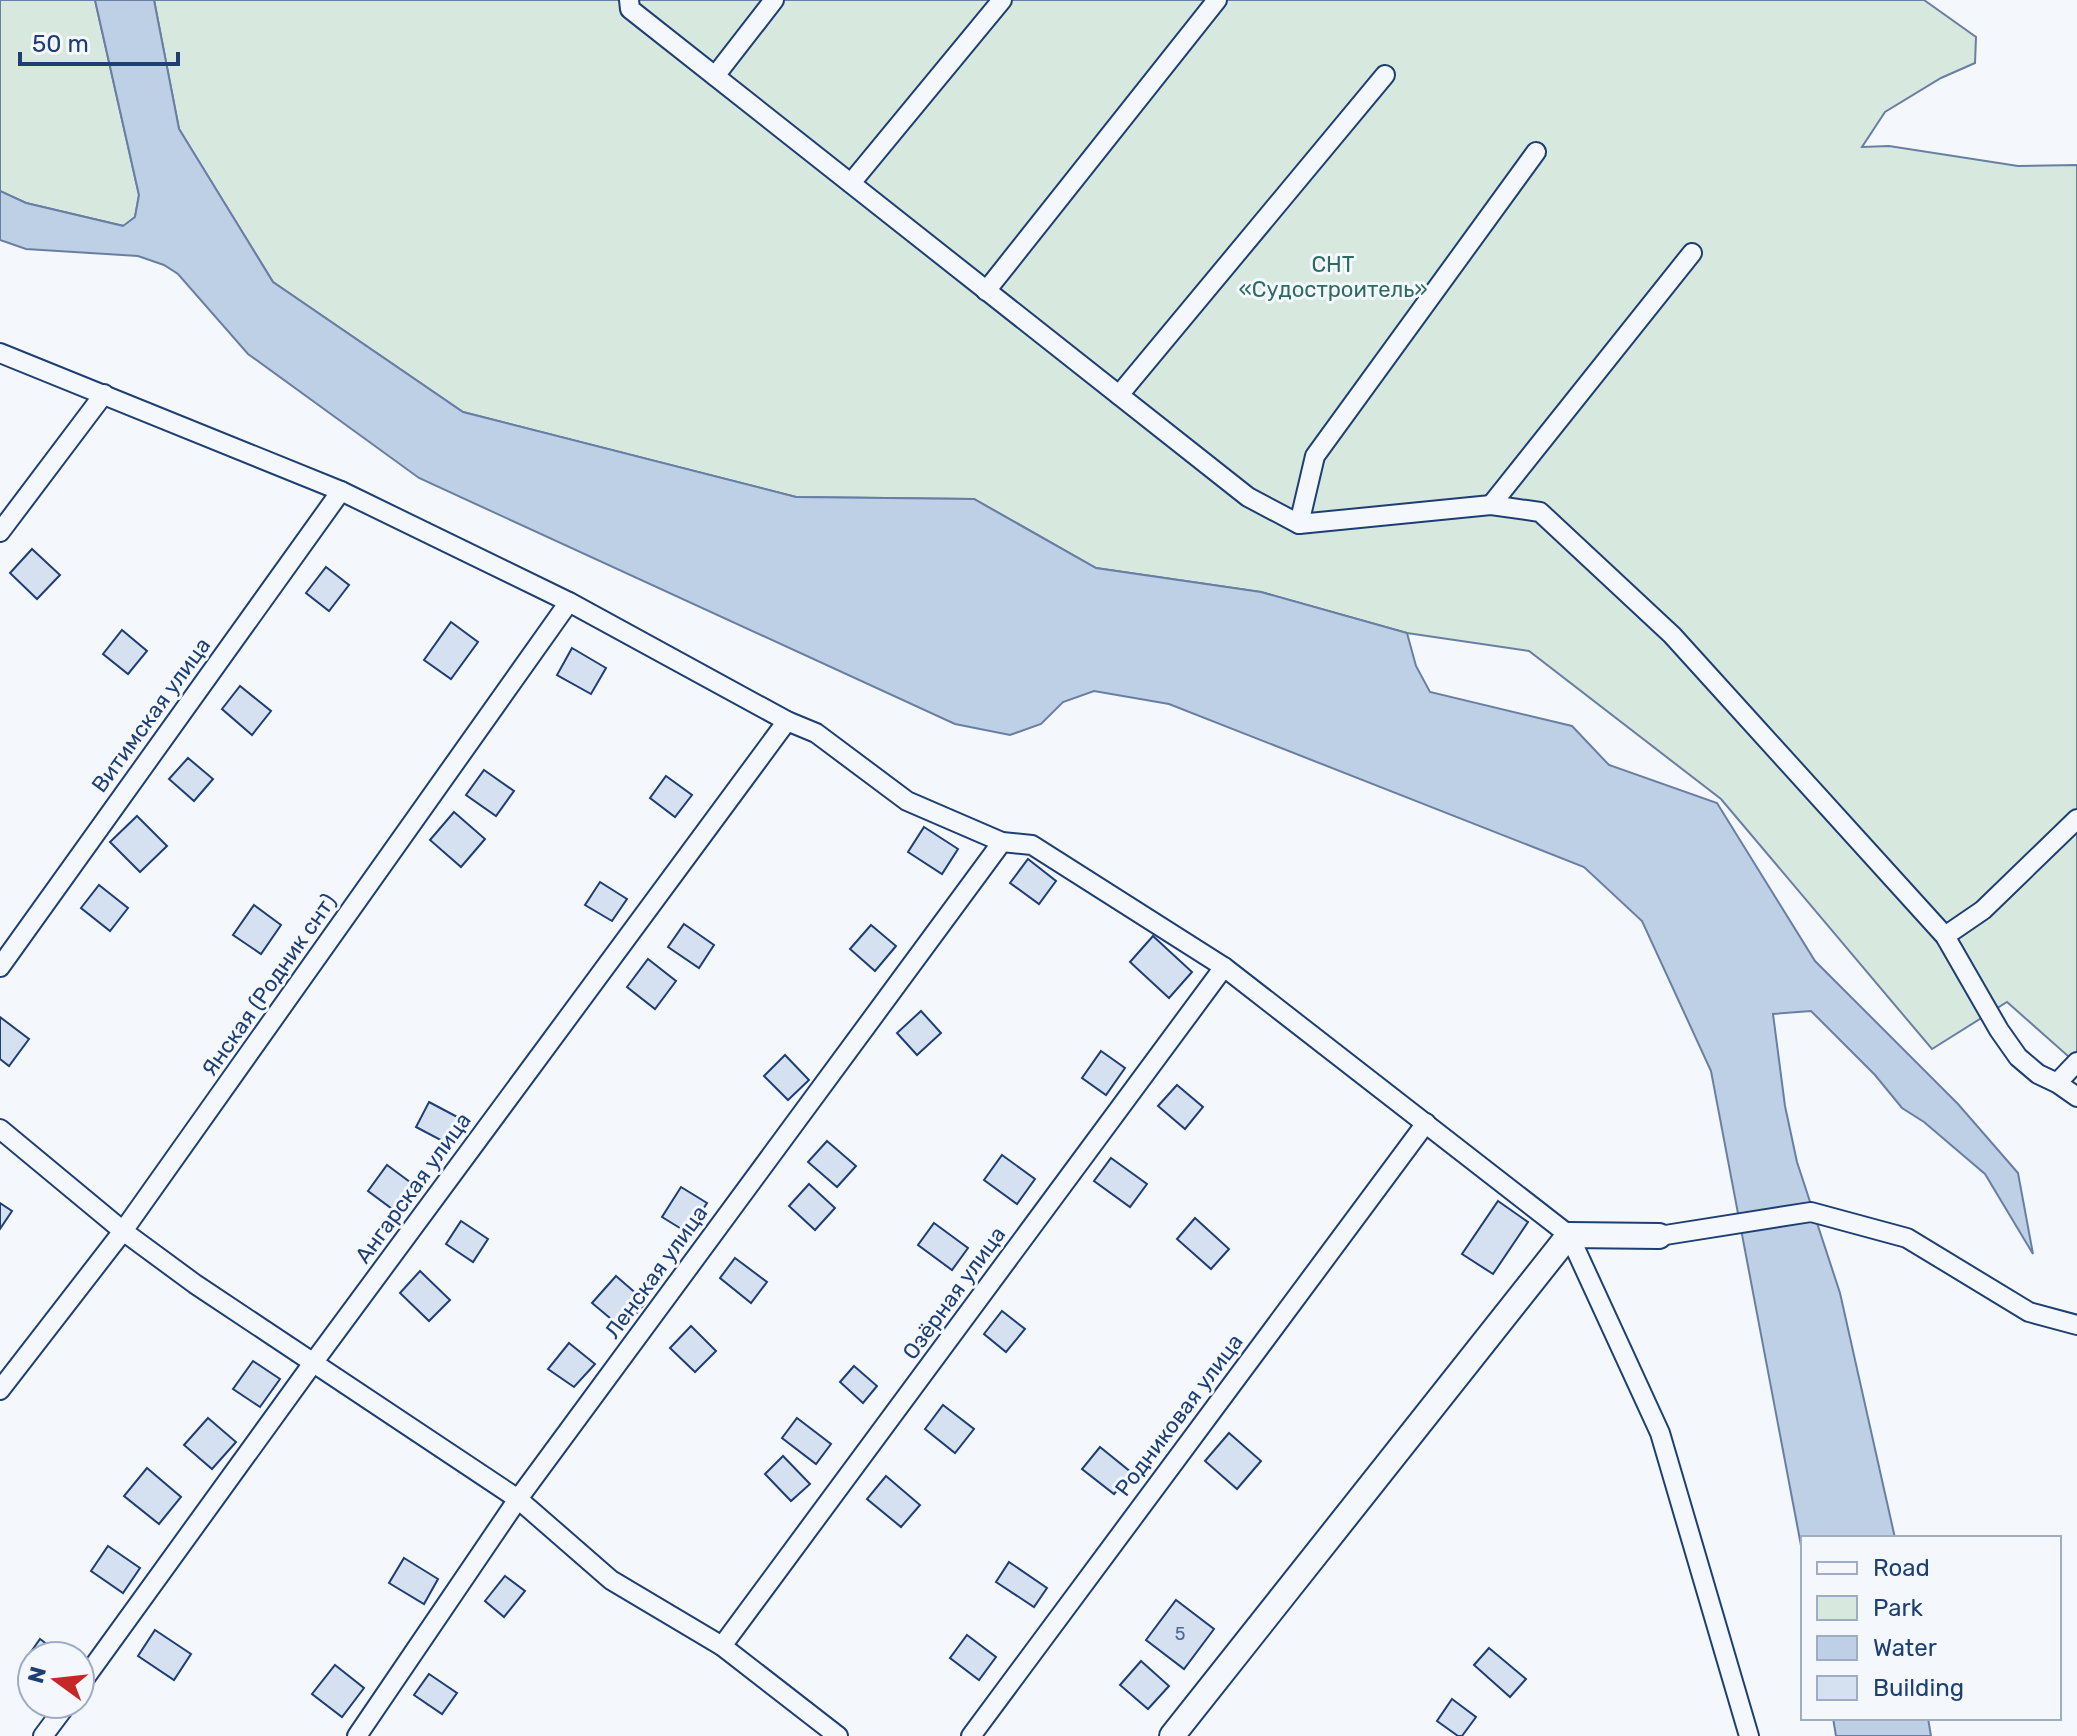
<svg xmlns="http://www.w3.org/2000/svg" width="2077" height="1736" font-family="Rubik,sans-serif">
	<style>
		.green { fill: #d7e8df; stroke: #687fa3; stroke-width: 2 }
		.water { fill: #bed0e5; stroke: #687fa3; stroke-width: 2 }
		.building { fill: #d5e0f0; stroke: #1d3f73; stroke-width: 2 }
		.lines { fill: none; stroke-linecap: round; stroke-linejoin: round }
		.minor-casing { stroke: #1d3f73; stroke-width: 22 }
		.tertiary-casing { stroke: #1d3f73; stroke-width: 28 }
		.minor { stroke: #f4f7fb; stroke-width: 18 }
		.tertiary { stroke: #f4f7fb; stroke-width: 24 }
		.labels { text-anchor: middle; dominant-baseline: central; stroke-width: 6; stroke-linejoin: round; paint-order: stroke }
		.number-label { font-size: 18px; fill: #4b6792 }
		.park-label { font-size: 22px; fill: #2c6c60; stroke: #f4f7fb }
		.street-label { font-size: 22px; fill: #1d3f73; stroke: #f4f7fb }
	</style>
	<rect width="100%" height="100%" fill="#f4f7fb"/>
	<g class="green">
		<polygon points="0,0 95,0 139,195 135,217 124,226 26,203 0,191"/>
		<polygon points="154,0 1924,0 1976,37 1975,63 1941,78 1885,112 1862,147 1889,146 2018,166 2077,165 2077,1064 2007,1002 1932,1049 1721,799 1529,651 1407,633 1261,592 1096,568 974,499 796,497 463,412 273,282 179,129"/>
	</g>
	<g class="water">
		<polygon points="95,0 154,0 179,129 273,282 463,412 796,497 974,499 1096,568 1261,592 1407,633 1416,666 1430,692 1572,726 1609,765 1717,803 1815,961 1958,1104 2018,1173 2033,1254 1985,1174 1924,1122 1902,1108 1875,1075 1811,1011 1773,1014 1785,1106 1797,1162 1840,1293 1895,1538 1803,1538 1803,1556 1711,1071 1642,921 1584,867 1169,704 1094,691 1063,702 1041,724 1010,735 955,724 419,478 248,354 178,274 164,265 138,256 26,249 0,240 0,191 26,203 123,226 135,217 139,195"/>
		<polygon points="1833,1718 1928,1718 1931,1736 1836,1736"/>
	</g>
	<g class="building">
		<polygon points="32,549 60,575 37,599 10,573"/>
		<polygon points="326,567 349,585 329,611 306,593"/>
		<polygon points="451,622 478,642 451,679 424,660"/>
		<polygon points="122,630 147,651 128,674 103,654"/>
		<polygon points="572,648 606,668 591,694 557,675"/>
		<polygon points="240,686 271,711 252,735 222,709"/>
		<polygon points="188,758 213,779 194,801 169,779"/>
		<polygon points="484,770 514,791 496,816 466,795"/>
		<polygon points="666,776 692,795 675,817 650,798"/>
		<polygon points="454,812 485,839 461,867 430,840"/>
		<polygon points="137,816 167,846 140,872 110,842"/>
		<polygon points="924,827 958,849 942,874 908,852"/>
		<polygon points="1028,859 1056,881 1039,904 1010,883"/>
		<polygon points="600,882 627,899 612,921 585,905"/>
		<polygon points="99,885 128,908 110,931 81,908"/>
		<polygon points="254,905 281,925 261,954 233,935"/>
		<polygon points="684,924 714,945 699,968 668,947"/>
		<polygon points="871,925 896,946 875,971 850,949"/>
		<polygon points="1153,936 1192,972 1169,998 1130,962"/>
		<polygon points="648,959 676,981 655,1009 627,987"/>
		<polygon points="921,1011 941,1033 917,1055 897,1033"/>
		<polygon points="0,1017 29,1039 9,1066 0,1059"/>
		<polygon points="1101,1051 1125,1068 1106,1095 1082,1078"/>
		<polygon points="785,1055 809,1080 788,1100 764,1076"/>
		<polygon points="1177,1085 1203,1107 1185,1129 1158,1106"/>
		<polygon points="429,1102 463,1120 450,1145 416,1127"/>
		<polygon points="827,1141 856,1166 837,1187 808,1162"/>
		<polygon points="1002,1155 1035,1179 1017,1204 984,1180"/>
		<polygon points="1111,1158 1147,1184 1130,1207 1094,1181"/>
		<polygon points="387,1165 418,1188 399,1214 368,1191"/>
		<polygon points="809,1184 835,1208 815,1230 789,1206"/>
		<polygon points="681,1187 707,1203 688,1233 662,1217"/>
		<polygon points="1498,1201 1528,1222 1493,1274 1462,1254"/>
		<polygon points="0,1203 12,1211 0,1229"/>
		<polygon points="1195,1218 1229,1249 1211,1269 1177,1239"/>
		<polygon points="461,1221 488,1239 473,1262 446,1244"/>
		<polygon points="934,1223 968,1248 952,1270 918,1245"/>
		<polygon points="735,1258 767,1282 751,1303 720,1278"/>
		<polygon points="420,1271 450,1300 429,1321 400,1293"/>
		<polygon points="616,1276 646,1302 623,1329 592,1303"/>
		<polygon points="1002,1311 1025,1329 1006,1352 984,1334"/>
		<polygon points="691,1326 716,1351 695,1372 670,1348"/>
		<polygon points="569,1343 595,1364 574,1387 548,1369"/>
		<polygon points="253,1361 280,1379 260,1407 233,1389"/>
		<polygon points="854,1366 877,1386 863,1403 840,1382"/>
		<polygon points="943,1405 974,1429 955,1453 925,1429"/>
		<polygon points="208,1418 236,1442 212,1469 184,1445"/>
		<polygon points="797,1418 831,1444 816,1464 782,1438"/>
		<polygon points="1229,1433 1261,1461 1237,1489 1205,1461"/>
		<polygon points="1100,1447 1132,1473 1114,1494 1082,1469"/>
		<polygon points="783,1456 810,1484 791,1501 765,1474"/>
		<polygon points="147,1468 181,1497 159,1524 124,1496"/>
		<polygon points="886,1476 920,1505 901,1527 867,1499"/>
		<polygon points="108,1546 140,1568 123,1593 91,1571"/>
		<polygon points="404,1558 438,1579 424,1604 389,1583"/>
		<polygon points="1009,1562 1047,1588 1034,1607 996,1582"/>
		<polygon points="505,1576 525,1591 504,1617 485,1601"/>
		<polygon points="1176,1600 1214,1629 1184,1669 1146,1640"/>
		<polygon points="155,1630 191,1654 174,1680 138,1656"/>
		<polygon points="967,1635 996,1657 979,1680 950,1658"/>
		<polygon points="40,1639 63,1656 32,1656 32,1675 21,1666"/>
		<polygon points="1489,1648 1526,1679 1510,1697 1474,1665"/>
		<polygon points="1141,1661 1169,1686 1148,1709 1120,1685"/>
		<polygon points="335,1665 364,1688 342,1717 312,1694"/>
		<polygon points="429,1674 457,1693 442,1714 414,1695"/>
		<polygon points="1452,1699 1476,1717 1462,1736 1458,1736 1437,1721"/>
	</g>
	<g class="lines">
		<g class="minor-casing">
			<g id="minor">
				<polyline points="629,0 630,9 1248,497 1299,524 1491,505 1540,512 1672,635 1945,936 1999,1030 2018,1057 2038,1074 2057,1083 2077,1097"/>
				<polyline points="715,76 774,0"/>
				<polyline points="851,183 1002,0"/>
				<polyline points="986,291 1217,0"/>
				<polyline points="0,353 341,491 569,602 787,721 816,733 907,801 1002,842 1032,845 1224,967 1569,1235 1660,1433 1749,1736"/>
				<polyline points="1119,395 1385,75"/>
				<polyline points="1491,505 1692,253"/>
				<polyline points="1299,524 1315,456 1536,152"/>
				<polyline points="0,532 104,394"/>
				<polyline points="1945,936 1983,910 2077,819"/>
				<polyline points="0,967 341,491"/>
				<polyline points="2057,1083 2077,1062"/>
				<polyline points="0,1129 123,1231 195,1284 518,1499 611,1580 722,1646 838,1736"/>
				<polyline points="1659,1236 1811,1212 1907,1238 2029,1312 2077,1325"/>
				<polyline points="0,1390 123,1231 569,602"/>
				<polyline points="722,1646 1224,967"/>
				<polyline points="80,1685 313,1363 787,721"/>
				<polyline points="43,1736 67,1704"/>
				<polyline points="357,1736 518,1499 1002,842"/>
				<polyline points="971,1736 1426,1123"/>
			</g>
		</g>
		<g class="tertiary-casing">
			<polyline id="tertiary" points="1172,1736 1569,1235 1659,1236"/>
		</g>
		<use href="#minor" class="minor"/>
		<use href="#tertiary" class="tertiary"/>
	</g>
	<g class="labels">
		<g class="number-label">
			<text x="1180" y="1634">5</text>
		</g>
		<g class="park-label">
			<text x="1333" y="264">СНТ<tspan x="1333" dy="25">«Судостроитель»</tspan></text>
		</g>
		<g class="street-label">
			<text transform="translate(151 715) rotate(-54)">Витимская улица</text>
			<text transform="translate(269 985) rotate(-55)">Янская (Родник снт)</text>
			<text transform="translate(413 1188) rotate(-54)">Ангарская улица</text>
			<text transform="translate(656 1272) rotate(-54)">Ленская улица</text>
			<text transform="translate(954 1293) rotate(-54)">Озёрная улица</text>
			<text transform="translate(1179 1415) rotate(-53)">Родниковая улица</text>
		</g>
	</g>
	<rect x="1801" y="1536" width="260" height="184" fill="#f4f7fb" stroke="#9eadc5" stroke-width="2"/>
	<rect x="1817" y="1562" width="40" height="12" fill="#f4f7fb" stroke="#9eadc5" stroke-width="2"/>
	<text x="1873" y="1576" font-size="24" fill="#1d3f73">Road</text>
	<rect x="1817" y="1596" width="40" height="24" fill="#d7e8df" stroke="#9eadc5" stroke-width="2"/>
	<text x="1873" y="1616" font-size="24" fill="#1d3f73">Park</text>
	<rect x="1817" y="1636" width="40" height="24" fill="#bed0e5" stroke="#9eadc5" stroke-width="2"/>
	<text x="1873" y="1656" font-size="24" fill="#1d3f73">Water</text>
	<rect x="1817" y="1676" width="40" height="24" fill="#d5e0f0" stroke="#9eadc5" stroke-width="2"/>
	<text x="1873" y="1696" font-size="24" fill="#1d3f73">Building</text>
	<g transform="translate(56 1680) rotate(285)"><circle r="38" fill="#f4f7fb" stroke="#9eadc5" stroke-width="2"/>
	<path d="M0-6L14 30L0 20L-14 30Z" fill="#c62828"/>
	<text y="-12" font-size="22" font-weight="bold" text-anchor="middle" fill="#1d3f73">N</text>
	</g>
	<path d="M20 52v12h158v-12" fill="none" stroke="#1d3f73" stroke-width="4"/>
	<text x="32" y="52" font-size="24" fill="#1d3f73" stroke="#f4f7fb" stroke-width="6" paint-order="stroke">50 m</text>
</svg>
